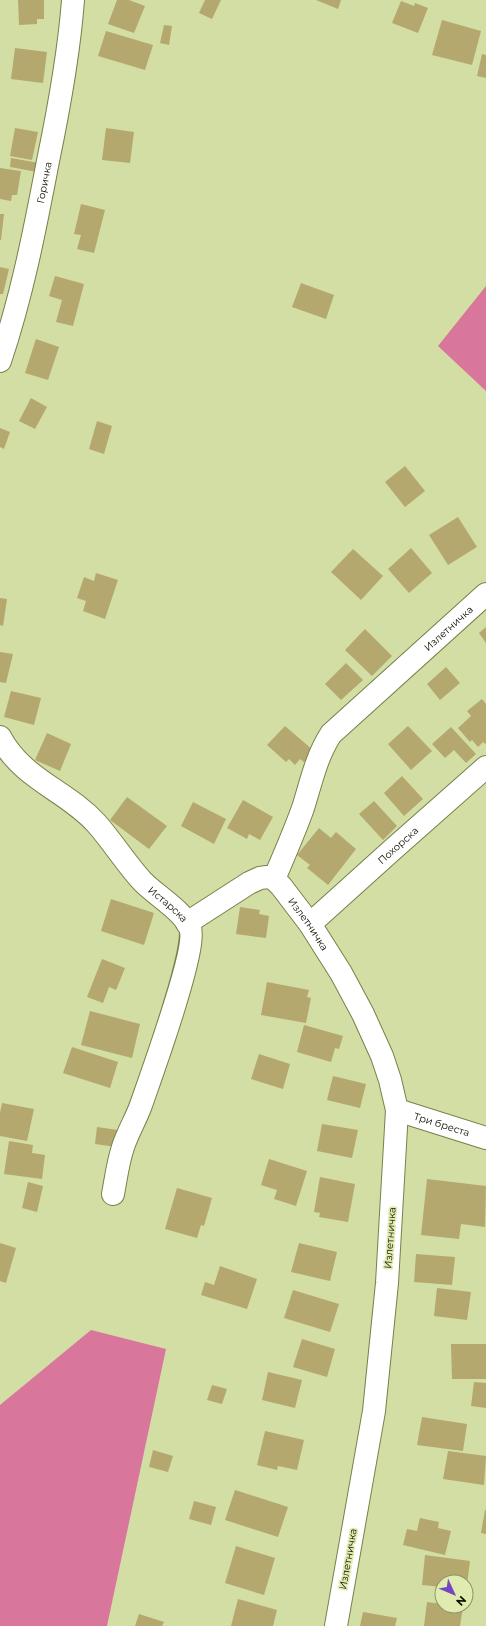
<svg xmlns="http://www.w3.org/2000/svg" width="486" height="1626" font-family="Montserrat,sans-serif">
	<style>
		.forest { fill: #d9769c }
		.building { fill: #b4a86e }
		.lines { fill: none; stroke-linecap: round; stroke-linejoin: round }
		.minor-casing { stroke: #768049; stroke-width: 24 }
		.minor { stroke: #fff; stroke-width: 22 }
		.labels { text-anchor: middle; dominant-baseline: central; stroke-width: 3.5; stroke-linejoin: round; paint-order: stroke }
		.street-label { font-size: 10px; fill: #0e1100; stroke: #e0ebb0 }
	</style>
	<rect width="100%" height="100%" fill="#d3dea4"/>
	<g class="forest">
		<polygon points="486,286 486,391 438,346"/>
		<polygon points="91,1330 166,1349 107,1626 0,1626 0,1405"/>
	</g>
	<g class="building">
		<polygon points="18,0 44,0 44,19 37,19 37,24 19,25"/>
		<polygon points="117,0 129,0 145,6 134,33 108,24"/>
		<polygon points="205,0 221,0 212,19 199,13"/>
		<polygon points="316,0 341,0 338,9"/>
		<polygon points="401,1 414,6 415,3 428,8 418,33 392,23"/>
		<polygon points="442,20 481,31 472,65 432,55"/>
		<polygon points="164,25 172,26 169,45 160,43"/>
		<polygon points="106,31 153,45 145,70 98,56"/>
		<polygon points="15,48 47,52 43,83 11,79"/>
		<polygon points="482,54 486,55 486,78 477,76"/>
		<polygon points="15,128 38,132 32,160 10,156"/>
		<polygon points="106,128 134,132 130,163 102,160"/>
		<polygon points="11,158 39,163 37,172 10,167"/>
		<polygon points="0,168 21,171 17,195 12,195 11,201 0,199"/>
		<polygon points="81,204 105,210 94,253 77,249 81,235 74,234"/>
		<polygon points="0,214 4,214 1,240 0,240"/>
		<polygon points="0,267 9,269 3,294 0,294"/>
		<polygon points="55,276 84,284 73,326 56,322 62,300 49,296"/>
		<polygon points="301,283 334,295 326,319 292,307"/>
		<polygon points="36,339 59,347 48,380 25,373"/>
		<polygon points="31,398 47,407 35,429 19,421"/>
		<polygon points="97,421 112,426 104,454 89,449"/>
		<polygon points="0,428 10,432 4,449 0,447"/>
		<polygon points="405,466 425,491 405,507 385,482"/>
		<polygon points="458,517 477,547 448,565 429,535"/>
		<polygon points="411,548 432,573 409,593 388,569"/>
		<polygon points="353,549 383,576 361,600 331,572"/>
		<polygon points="96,573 118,580 105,619 83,611 86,601 77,598 84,577 94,581"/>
		<polygon points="0,598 7,599 3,626 0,625"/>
		<polygon points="486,627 486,643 479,633"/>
		<polygon points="365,629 392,656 372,676 345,650"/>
		<polygon points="0,652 13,654 6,683 0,682"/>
		<polygon points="346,663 363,680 341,700 325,684"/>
		<polygon points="446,667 460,683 440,700 427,684"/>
		<polygon points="11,691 41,698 34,725 4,717"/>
		<polygon points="482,699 486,704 486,743 485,744 483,742 478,747 472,740 470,742 458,728 471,716 467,711"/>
		<polygon points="285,726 314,751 304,762 300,759 295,765 289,759 286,762 267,745"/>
		<polygon points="408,726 432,751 411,770 388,744"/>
		<polygon points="451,727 476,754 466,763 454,750 445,758 432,744"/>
		<polygon points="47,733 71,744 60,771 35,760"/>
		<polygon points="402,776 423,799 404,816 384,793"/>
		<polygon points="127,797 167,826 149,849 110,820"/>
		<polygon points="243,800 273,817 260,840 249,834 247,839 227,828"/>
		<polygon points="374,801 397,826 383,840 359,814"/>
		<polygon points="193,802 226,819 214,844 181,826"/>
		<polygon points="319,828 331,838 336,832 356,849 328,885 307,868 310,865 297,855"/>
		<polygon points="111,899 154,913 144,945 101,931"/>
		<polygon points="240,907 260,910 259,914 269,916 266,938 236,934"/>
		<polygon points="102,959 125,968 116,990 109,987 103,1003 87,997"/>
		<polygon points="267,982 309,990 307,997 311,998 306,1023 261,1015"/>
		<polygon points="90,1011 140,1024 132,1058 81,1045"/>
		<polygon points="304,1025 343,1036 339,1049 335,1048 331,1062 297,1052"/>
		<polygon points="72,1047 118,1062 110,1088 63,1073"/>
		<polygon points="259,1054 290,1064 283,1089 251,1079"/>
		<polygon points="333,1076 366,1084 360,1108 327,1100"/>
		<polygon points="2,1103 34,1109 27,1141 0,1136 0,1113"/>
		<polygon points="322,1124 358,1130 352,1158 317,1151"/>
		<polygon points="97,1127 118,1130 116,1147 95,1144"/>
		<polygon points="9,1141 33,1145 32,1153 45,1155 42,1179 4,1174"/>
		<polygon points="269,1159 307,1171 296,1206 274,1199 277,1190 261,1185"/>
		<polygon points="320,1177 355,1184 348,1222 319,1217 320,1213 314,1212"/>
		<polygon points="427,1179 486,1186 485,1227 461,1224 459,1239 421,1235"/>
		<polygon points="28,1182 43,1186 37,1212 22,1208"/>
		<polygon points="177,1188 212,1198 204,1226 201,1225 197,1238 165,1229"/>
		<polygon points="0,1243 16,1248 6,1283 0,1281"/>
		<polygon points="299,1243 337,1252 330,1281 291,1272"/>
		<polygon points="416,1254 455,1257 452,1285 414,1282"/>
		<polygon points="220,1266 257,1279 247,1309 201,1295 205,1282 214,1285"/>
		<polygon points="437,1288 471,1292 467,1320 434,1316"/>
		<polygon points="293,1290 339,1304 330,1332 284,1318"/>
		<polygon points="302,1339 335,1349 327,1377 293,1367"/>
		<polygon points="451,1344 486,1344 486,1379 452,1379"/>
		<polygon points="268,1372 302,1380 295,1408 262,1400"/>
		<polygon points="474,1382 486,1383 486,1408 471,1406"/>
		<polygon points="212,1385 227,1389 222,1404 207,1400"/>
		<polygon points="422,1417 467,1424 463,1451 417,1445"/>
		<polygon points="265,1431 304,1440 297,1470 278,1466 277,1470 257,1465"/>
		<polygon points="153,1450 173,1456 168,1472 149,1467"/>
		<polygon points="448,1451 486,1456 484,1485 443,1479"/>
		<polygon points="235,1490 288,1507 278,1537 225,1520"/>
		<polygon points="194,1501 216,1507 211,1525 189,1519"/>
		<polygon points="485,1510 486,1510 486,1534 481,1533"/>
		<polygon points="420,1518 439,1522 438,1528 451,1531 445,1555 403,1545 407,1529 417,1531"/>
		<polygon points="236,1546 275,1558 264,1595 225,1583"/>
		<polygon points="425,1555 470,1561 467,1585 466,1582 442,1582 442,1587 422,1585"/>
		<polygon points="238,1599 277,1610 273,1626 231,1626"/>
		<polygon points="427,1602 442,1604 442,1606 463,1607 460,1626 424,1626"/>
		<polygon points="363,1612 397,1618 395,1626 360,1626"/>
		<polygon points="139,1614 164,1622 162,1626 135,1626"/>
	</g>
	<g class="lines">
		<g class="minor-casing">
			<g id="minor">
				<path id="s1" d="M 0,361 C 22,296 35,229 48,161 C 59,108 69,54 73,0"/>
				<path id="s2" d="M 0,737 C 23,780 66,790 96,823 C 113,842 126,864 143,882 C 157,896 183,911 190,928 C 198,947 150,1079 141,1105 C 136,1119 128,1132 123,1147 C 118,1162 116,1178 113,1194"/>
				<path id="s3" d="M 274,879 C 284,856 294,833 303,808 C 311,783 316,757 331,734 L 486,594"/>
				<path id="s4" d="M 187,923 L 249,883 L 260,878 L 267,877 L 274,879 L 281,886 L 310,924 L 341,973 L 363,1014 L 382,1056 L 390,1080 L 397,1110 L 387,1283 L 374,1411 L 336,1626"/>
				<path id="s5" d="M 310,924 L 391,851 L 486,767"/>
				<path id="s6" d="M 397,1110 L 486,1138"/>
			</g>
		</g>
		<use href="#minor" class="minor"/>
	</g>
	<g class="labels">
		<g class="street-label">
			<text stroke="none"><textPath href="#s1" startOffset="184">Горичка</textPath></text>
			<text stroke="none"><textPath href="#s3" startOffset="314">Излетничка</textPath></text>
			<text stroke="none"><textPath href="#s5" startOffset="118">Похорска</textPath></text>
			<text stroke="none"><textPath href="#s2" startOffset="239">Истарска</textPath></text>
			<text stroke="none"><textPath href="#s4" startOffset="157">Излетничка</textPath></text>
			<text stroke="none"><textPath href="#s6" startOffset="47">Три бреста</textPath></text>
			<text transform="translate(390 1238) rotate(-86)">Излетничка</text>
			<text transform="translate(348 1559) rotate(-80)">Излетничка</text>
		</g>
	</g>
	<g transform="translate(454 1594) rotate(134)"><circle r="19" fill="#e0ebb0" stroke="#8c946a"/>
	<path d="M0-3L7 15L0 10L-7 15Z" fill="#7447bf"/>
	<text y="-6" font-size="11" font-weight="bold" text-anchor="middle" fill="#0e1100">N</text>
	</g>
</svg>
